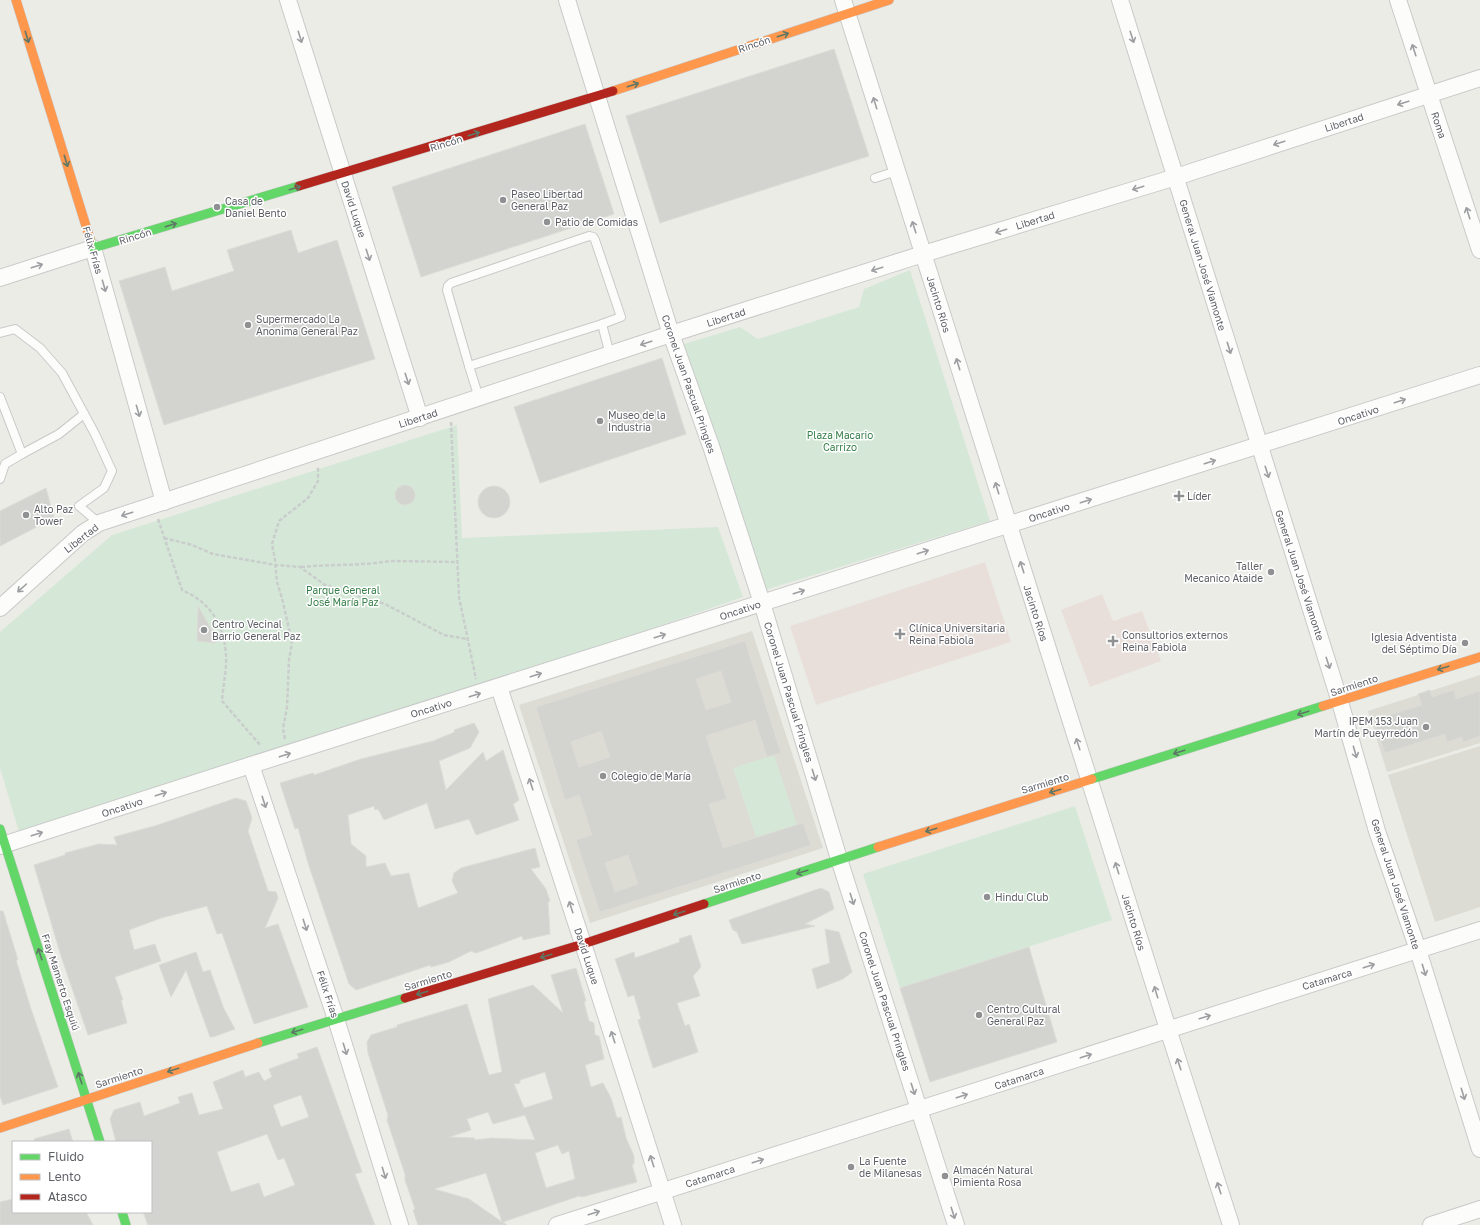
<svg xmlns="http://www.w3.org/2000/svg" width="1480" height="1225" font-family="'Golos Text',sans-serif">
	<style>
		.education { fill: #dcdcd5 }
		.medical { fill: #e8dfda }
		.green { fill: #d5e8d7 }
		.building { fill: #d3d3d0; stroke: #dcdbd6; fill-rule: evenodd }
		.lines { fill: none; stroke-linecap: round; stroke-linejoin: round }
		.lane-casing { stroke: #c9c9c9; stroke-width: 10 }
		.street-casing { stroke: #c9c9c9; stroke-width: 18 }
		.fast-casing { stroke: #c9c9c9; stroke-width: 10 }
		.slow-casing { stroke: #c9c9c9; stroke-width: 10 }
		.jam-casing { stroke: #c9c9c9; stroke-width: 10 }
		.path { stroke: #c9cdcc; stroke-width: 2.5; stroke-dasharray: 4 2; stroke-linecap: butt }
		.lane { stroke: #fcfcfb; stroke-width: 8 }
		.street { stroke: #fcfcfb; stroke-width: 16 }
		.fast { stroke: #63d668; stroke-width: 9 }
		.slow { stroke: #ff974d; stroke-width: 9 }
		.jam { stroke: #b3261e; stroke-width: 9 }
		.oneway { stroke: #5e7766 }
		.oneway2 { stroke: #9d9ea1 }
		.poi-dot { fill: #8f9092; stroke: #fff; stroke-width: 1.5 }
		.labels { text-anchor: middle; dominant-baseline: central; stroke-width: 3; stroke-linejoin: round; paint-order: stroke }
		.street-label { font-size: 10px; fill: #5d5f65; stroke: #fff }
		.poi-label { font-size: 10px; fill: #5d5f65; stroke: #fff; text-anchor: start }
		.park-label { font-size: 10px; fill: #38804a; stroke: #fff }
	</style>
	<rect width="100%" height="100%" fill="#ecece7"/>
	<g class="education">
		<polygon points="752,631 823,848 590,923 519,705"/>
		<polygon points="1480,675 1480,743 1387,772 1368,711"/>
		<polygon points="1480,746 1480,907 1435,922 1388,775"/>
	</g>
	<g class="medical">
		<polygon points="985,562 1011,642 816,705 790,626"/>
		<polygon points="1102,594 1113,621 1142,611 1161,661 1090,687 1061,610"/>
	</g>
	<g class="green">
		<polygon points="910,270 990,521 765,590 684,344 740,327 758,339 859,307 864,289"/>
		<polygon points="457,425 462,538 718,527 743,597 507,679 19,832 0,768 0,632 112,535"/>
		<polygon points="774,755 797,825 756,837 733,768"/>
		<polygon points="1075,806 1112,920 900,988 863,874"/>
	</g>
	<g class="building">
		<polygon points="834,49 869,156 660,223 626,116"/>
		<polygon points="585,124 614,214 421,277 392,187"/>
		<polygon points="291,230 298,253 337,240 375,359 164,425 119,281 165,267 172,291 234,271 227,250"/>
		<polygon points="662,358 686,434 540,483 514,407"/>
		<circle cx="405" cy="495" r="10"/>
		<circle cx="494" cy="502" r="16"/>
		<polygon points="46,488 54,518 0,546 0,511"/>
		<polygon points="198,606 214,634 216,643 197,641"/>
		<path d="M 745,641 L 781,753 L 767,757 L 755,720 L 706,736 L 727,799 L 709,804 L 723,848 L 803,823 L 811,845 L 600,912 L 576,840 L 592,835 L 579,795 L 565,800 L 536,707 ZM 721,671 L 731,702 L 706,710 L 696,679 ZM 601,731 L 610,757 L 579,767 L 571,742 ZM 628,855 L 638,884 L 615,892 L 605,863 Z"/>
		<polygon points="1430,690 1432,697 1454,690 1456,699 1480,691 1480,736 1463,742 1462,737 1447,742 1445,734 1385,753 1374,720 1422,705 1418,694"/>
		<polygon points="474,723 479,732 470,748 439,761 446,790 483,752 486,761 503,750 519,800 513,804 519,820 476,835 469,819 435,829 427,803 384,820 378,809 375,810 374,806 348,815 351,844 366,856 366,867 385,863 391,876 409,873 418,908 458,893 452,881 454,873 461,868 535,848 540,867 531,869 546,889 550,901 548,902 550,934 523,940 522,936 482,951 476,953 471,951 449,962 431,967 430,965 356,990 349,984 309,866 298,828 295,829 280,783 313,773 314,775 361,759 433,741 455,732 454,730"/>
		<polygon points="236,798 246,801 252,818 248,831 268,891 276,892 278,898 265,928 278,924 308,1007 254,1024 222,933 217,934 207,906 161,918 129,930 134,950 155,944 161,961 115,977 123,1000 121,1000 127,1023 88,1035 61,956 34,865 65,855 65,853 99,844 117,845 114,837 158,825"/>
		<polygon points="821,888 829,892 834,909 805,924 815,926 742,944 737,932 733,930 729,920"/>
		<polygon points="0,911 3,911 18,960 16,960 30,1006 58,1087 3,1105 0,1096"/>
		<polygon points="825,929 839,932 852,972 843,979 817,989 812,969 830,963"/>
		<polygon points="691,935 701,967 693,976 700,996 677,1003 685,1026 689,1024 698,1052 653,1068 638,1020 641,1019 634,995 628,997 615,959 634,952 635,958 680,942 679,939"/>
		<polygon points="1029,947 1057,1042 930,1082 900,988"/>
		<polygon points="196,952 203,972 210,970 224,1009 235,1029 213,1037 210,1037 186,970 171,997 159,965"/>
		<path d="M 576,968 L 586,1001 L 584,1002 L 589,1021 L 594,1023 L 595,1035 L 599,1036 L 604,1059 L 585,1065 L 591,1087 L 603,1083 L 611,1098 L 617,1118 L 621,1117 L 626,1138 L 634,1156 L 634,1164 L 632,1165 L 637,1182 L 582,1197 L 579,1196 L 503,1222 L 507,1225 L 418,1225 L 413,1210 L 415,1209 L 405,1180 L 405,1174 L 387,1120 L 388,1115 L 368,1053 L 367,1042 L 371,1035 L 397,1027 L 397,1025 L 467,1004 L 489,1075 L 502,1072 L 488,999 L 533,985 L 563,1013 L 551,975 ZM 545,1072 L 553,1099 L 524,1108 L 514,1084 L 520,1083 L 520,1080 ZM 488,1112 L 493,1124 L 525,1115 L 535,1140 L 492,1138 L 475,1140 L 474,1138 L 449,1137 L 471,1130 L 467,1119 ZM 558,1145 L 562,1154 L 569,1151 L 575,1179 L 546,1188 L 535,1153 ZM 486,1173 L 502,1222 L 469,1199 L 434,1189 Z"/>
		<path d="M 317,1047 L 362,1172 L 355,1174 L 375,1225 L 148,1225 L 143,1212 L 151,1212 L 151,1142 L 116,1142 L 110,1119 L 114,1110 L 140,1102 L 144,1116 L 180,1103 L 178,1097 L 192,1093 L 199,1115 L 223,1109 L 213,1082 L 243,1070 L 245,1077 L 259,1072 L 264,1081 L 272,1077 L 269,1069 L 299,1058 L 297,1054 ZM 301,1095 L 309,1117 L 281,1127 L 273,1105 ZM 267,1134 L 278,1160 L 284,1158 L 295,1185 L 264,1197 L 259,1183 L 231,1192 L 217,1152 Z"/>
		<polygon points="69,1129 73,1142 35,1142 34,1139"/>
		<polygon points="13,1199 13,1212 86,1212 93,1225 0,1225 0,1202"/>
	</g>
	<g class="lines">
		<g class="lane-casing">
			<g id="lane">
				<polyline points="875,178 897,171"/>
				<polyline points="0,333 15,329 40,348 62,373 95,434 112,471 104,488 79,506 99,523"/>
				<polyline points="469,366 447,290 448,286 451,283 589,236 593,237 595,240 621,317 602,324"/>
				<polyline points="0,397 22,454 5,464 0,479"/>
				<polyline points="479,398 469,366 602,324 610,355"/>
				<polyline points="22,454 59,434 84,414"/>
			</g>
		</g>
		<g class="street-casing">
			<g id="street">
				<polyline points="288,0 420,418"/>
				<polyline points="567,0 671,334 712,449 762,603 839,859 956,1225"/>
				<polyline points="843,0 1168,1029 1231,1225"/>
				<polyline points="1120,0 1340,702 1377,831 1418,950 1480,1149"/>
				<polyline points="1398,0 1480,250"/>
				<polyline points="0,278 93,248 164,502"/>
				<polyline points="0,608 83,533 99,523 671,334 923,254 1176,177 1480,78"/>
				<polyline points="499,687 587,956 673,1225"/>
				<polyline points="251,765 336,1019 400,1225"/>
				<polyline points="0,846 251,765 1480,375"/>
				<polyline points="557,1225 1480,930"/>
				<polyline points="1431,1225 1480,1209"/>
			</g>
		</g>
		<g class="fast-casing">
			<g id="fast">
				<polyline points="90,239 93,248 299,186"/>
				<polyline points="1092,779 1323,706"/>
				<polyline points="0,829 100,1142"/>
				<polyline points="704,904 878,847"/>
				<polyline points="258,1043 405,998"/>
				<polyline points="122,1212 126,1225"/>
			</g>
		</g>
		<g class="slow-casing">
			<g id="slow">
				<polyline points="16,0 90,239"/>
				<polyline points="613,91 889,0"/>
				<polyline points="1323,706 1480,657"/>
				<polyline points="878,847 1092,779"/>
				<polyline points="0,1128 258,1043"/>
			</g>
		</g>
		<g class="jam-casing">
			<g id="jam">
				<polyline points="299,186 613,91"/>
				<polyline points="405,998 583,944 704,904"/>
			</g>
		</g>
		<g class="path">
			<polyline points="451,422 459,597 476,679"/>
			<path d="M 158,519 L 182,590 C 210,602 224,624 226,655 C 227,669 223,686 222,701 L 261,746"/>
			<polyline points="164,538 192,545 213,554 276,565 300,567 325,585 385,604 444,635 467,639"/>
			<path d="M 301,567 C 330,564 361,566 390,561 L 457,562"/>
			<polyline points="285,739 283,729 287,707 289,660 292,643 283,602 277,582 275,560 272,544 279,521 308,498 318,481 318,467"/>
		</g>
		<use href="#lane" class="lane"/>
		<use href="#street" class="street"/>
		<use href="#fast" class="fast"/>
		<use href="#slow" class="slow"/>
		<use href="#jam" class="jam"/>
	</g>
	<defs><path id="oneway-shaft" d="M-6 0H5M1.5-3L5.5 0L1.5 3" fill="none" stroke-width="1.6" stroke-linecap="round" stroke-linejoin="round"/></defs>
	<g class="oneway">
		<use href="#oneway-shaft" transform="translate(783 35) rotate(-18)"/>
		<use href="#oneway-shaft" transform="translate(27 37) rotate(73)"/>
		<use href="#oneway-shaft" transform="translate(633 85) rotate(-18)"/>
		<use href="#oneway-shaft" transform="translate(474 134) rotate(-17)"/>
		<use href="#oneway-shaft" transform="translate(66 161) rotate(73)"/>
		<use href="#oneway-shaft" transform="translate(295 188) rotate(-17)"/>
		<use href="#oneway-shaft" transform="translate(171 225) rotate(-17)"/>
		<use href="#oneway-shaft" transform="translate(1443 668) rotate(162)"/>
		<use href="#oneway-shaft" transform="translate(1303 713) rotate(162)"/>
		<use href="#oneway-shaft" transform="translate(1179 752) rotate(162)"/>
		<use href="#oneway-shaft" transform="translate(1055 791) rotate(163)"/>
		<use href="#oneway-shaft" transform="translate(931 830) rotate(163)"/>
		<use href="#oneway-shaft" transform="translate(802 872) rotate(162)"/>
		<use href="#oneway-shaft" transform="translate(679 913) rotate(162)"/>
		<use href="#oneway-shaft" transform="translate(40 954) rotate(-108)"/>
		<use href="#oneway-shaft" transform="translate(546 956) rotate(163)"/>
		<use href="#oneway-shaft" transform="translate(422 993) rotate(163)"/>
		<use href="#oneway-shaft" transform="translate(297 1031) rotate(163)"/>
		<use href="#oneway-shaft" transform="translate(173 1070) rotate(162)"/>
		<use href="#oneway-shaft" transform="translate(80 1078) rotate(-108)"/>
	</g>
	<g class="oneway2">
		<use href="#oneway-shaft" transform="translate(300 37) rotate(73)"/>
		<use href="#oneway-shaft" transform="translate(1132 37) rotate(72)"/>
		<use href="#oneway-shaft" transform="translate(1414 50) rotate(-108)"/>
		<use href="#oneway-shaft" transform="translate(875 103) rotate(-107)"/>
		<use href="#oneway-shaft" transform="translate(1403 103) rotate(162)"/>
		<use href="#oneway-shaft" transform="translate(1279 143) rotate(162)"/>
		<use href="#oneway-shaft" transform="translate(1138 188) rotate(163)"/>
		<use href="#oneway-shaft" transform="translate(1468 213) rotate(-108)"/>
		<use href="#oneway-shaft" transform="translate(914 227) rotate(-108)"/>
		<use href="#oneway-shaft" transform="translate(1001 231) rotate(163)"/>
		<use href="#oneway-shaft" transform="translate(368 255) rotate(72)"/>
		<use href="#oneway-shaft" transform="translate(37 266) rotate(-18)"/>
		<use href="#oneway-shaft" transform="translate(877 269) rotate(162)"/>
		<use href="#oneway-shaft" transform="translate(104 286) rotate(74)"/>
		<use href="#oneway-shaft" transform="translate(646 343) rotate(162)"/>
		<use href="#oneway-shaft" transform="translate(1229 348) rotate(73)"/>
		<use href="#oneway-shaft" transform="translate(958 364) rotate(-107)"/>
		<use href="#oneway-shaft" transform="translate(407 379) rotate(72)"/>
		<use href="#oneway-shaft" transform="translate(1400 401) rotate(-18)"/>
		<use href="#oneway-shaft" transform="translate(138 411) rotate(74)"/>
		<use href="#oneway-shaft" transform="translate(1210 462) rotate(-18)"/>
		<use href="#oneway-shaft" transform="translate(1267 472) rotate(72)"/>
		<use href="#oneway-shaft" transform="translate(997 488) rotate(-107)"/>
		<use href="#oneway-shaft" transform="translate(1086 501) rotate(-18)"/>
		<use href="#oneway-shaft" transform="translate(127 514) rotate(162)"/>
		<use href="#oneway-shaft" transform="translate(923 552) rotate(-18)"/>
		<use href="#oneway-shaft" transform="translate(1022 567) rotate(-108)"/>
		<use href="#oneway-shaft" transform="translate(22 588) rotate(138)"/>
		<use href="#oneway-shaft" transform="translate(799 592) rotate(-18)"/>
		<use href="#oneway-shaft" transform="translate(660 636) rotate(-18)"/>
		<use href="#oneway-shaft" transform="translate(1328 663) rotate(72)"/>
		<use href="#oneway-shaft" transform="translate(536 675) rotate(-18)"/>
		<use href="#oneway-shaft" transform="translate(475 695) rotate(-18)"/>
		<use href="#oneway-shaft" transform="translate(1078 744) rotate(-108)"/>
		<use href="#oneway-shaft" transform="translate(1355 752) rotate(74)"/>
		<use href="#oneway-shaft" transform="translate(285 755) rotate(-18)"/>
		<use href="#oneway-shaft" transform="translate(814 775) rotate(73)"/>
		<use href="#oneway-shaft" transform="translate(531 784) rotate(-108)"/>
		<use href="#oneway-shaft" transform="translate(161 794) rotate(-18)"/>
		<use href="#oneway-shaft" transform="translate(264 802) rotate(72)"/>
		<use href="#oneway-shaft" transform="translate(37 834) rotate(-18)"/>
		<use href="#oneway-shaft" transform="translate(1117 868) rotate(-107)"/>
		<use href="#oneway-shaft" transform="translate(852 899) rotate(72)"/>
		<use href="#oneway-shaft" transform="translate(571 907) rotate(-108)"/>
		<use href="#oneway-shaft" transform="translate(305 925) rotate(72)"/>
		<use href="#oneway-shaft" transform="translate(1369 966) rotate(-18)"/>
		<use href="#oneway-shaft" transform="translate(1424 970) rotate(73)"/>
		<use href="#oneway-shaft" transform="translate(1156 992) rotate(-107)"/>
		<use href="#oneway-shaft" transform="translate(1205 1017) rotate(-17)"/>
		<use href="#oneway-shaft" transform="translate(613 1037) rotate(-108)"/>
		<use href="#oneway-shaft" transform="translate(345 1049) rotate(73)"/>
		<use href="#oneway-shaft" transform="translate(1086 1056) rotate(-18)"/>
		<use href="#oneway-shaft" transform="translate(1179 1064) rotate(-108)"/>
		<use href="#oneway-shaft" transform="translate(913 1089) rotate(72)"/>
		<use href="#oneway-shaft" transform="translate(1463 1094) rotate(73)"/>
		<use href="#oneway-shaft" transform="translate(962 1096) rotate(-18)"/>
		<use href="#oneway-shaft" transform="translate(652 1161) rotate(-108)"/>
		<use href="#oneway-shaft" transform="translate(758 1161) rotate(-18)"/>
		<use href="#oneway-shaft" transform="translate(384 1173) rotate(73)"/>
		<use href="#oneway-shaft" transform="translate(1219 1188) rotate(-108)"/>
		<use href="#oneway-shaft" transform="translate(594 1213) rotate(-18)"/>
		<use href="#oneway-shaft" transform="translate(953 1213) rotate(72)"/>
	</g>
	<g class="poi-dot">
		<circle cx="503" cy="200" r="4"/>
		<circle cx="217" cy="207" r="4"/>
		<circle cx="547" cy="222" r="4"/>
		<circle cx="248" cy="325" r="4"/>
		<circle cx="600" cy="421" r="4"/>
		<path d="M1177 490h4v4h4v4h-4v4h-4v-4h-4v-4h4z"/>
		<circle cx="26" cy="515" r="4"/>
		<circle cx="1271" cy="572" r="4"/>
		<circle cx="204" cy="630" r="4"/>
		<path d="M898 628h4v4h4v4h-4v4h-4v-4h-4v-4h4z"/>
		<path d="M1111 635h4v4h4v4h-4v4h-4v-4h-4v-4h4z"/>
		<circle cx="1465" cy="643" r="4"/>
		<circle cx="1426" cy="727" r="4"/>
		<circle cx="603" cy="776" r="4"/>
		<circle cx="987" cy="897" r="4"/>
		<circle cx="979" cy="1015" r="4"/>
		<circle cx="851" cy="1167" r="4"/>
		<circle cx="945" cy="1176" r="4"/>
	</g>
	<g class="labels">
		<g class="street-label">
			<text transform="translate(754 44) rotate(-18)">Rincón</text>
			<text transform="translate(1344 122) rotate(-18)">Libertad</text>
			<text transform="translate(1439 125) rotate(72)">Roma</text>
			<text transform="translate(446 143) rotate(-17)">Rincón</text>
			<text transform="translate(354 209) rotate(72)">David Luque</text>
			<text transform="translate(1035 220) rotate(-17)">Libertad</text>
			<text transform="translate(135 236) rotate(-17)">Rincón</text>
			<text transform="translate(93 250) rotate(74)">Félix Frías</text>
			<text transform="translate(1203 265) rotate(73)">General Juan José Viamonte</text>
			<text transform="translate(939 304) rotate(73)">Jacinto Ríos</text>
			<text transform="translate(726 317) rotate(-18)">Libertad</text>
			<text transform="translate(689 384) rotate(71)">Coronel Juan Pascual Pringles</text>
			<text transform="translate(1358 415) rotate(-18)">Oncativo</text>
			<text transform="translate(418 418) rotate(-18)">Libertad</text>
			<text transform="translate(1049 512) rotate(-18)">Oncativo</text>
			<text transform="translate(81 538) rotate(-38)">Libertad</text>
			<text transform="translate(1300 575) rotate(72)">General Juan José Viamonte</text>
			<text transform="translate(740 610) rotate(-18)">Oncativo</text>
			<text transform="translate(1036 613) rotate(72)">Jacinto Ríos</text>
			<text transform="translate(1354 685) rotate(-18)">Sarmiento</text>
			<text transform="translate(789 692) rotate(73)">Coronel Juan Pascual Pringles</text>
			<text transform="translate(431 708) rotate(-17)">Oncativo</text>
			<text transform="translate(1045 783) rotate(-17)">Sarmiento</text>
			<text transform="translate(122 807) rotate(-18)">Oncativo</text>
			<text transform="translate(737 882) rotate(-18)">Sarmiento</text>
			<text transform="translate(1396 884) rotate(72)">General Juan José Viamonte</text>
			<text transform="translate(1134 922) rotate(73)">Jacinto Ríos</text>
			<text transform="translate(587 956) rotate(72)">David Luque</text>
			<text transform="translate(1327 979) rotate(-17)">Catamarca</text>
			<text transform="translate(428 980) rotate(-17)">Sarmiento</text>
			<text transform="translate(61 982) rotate(72)">Fray Mamerto Esquiú</text>
			<text transform="translate(328 994) rotate(72)">Félix Frías</text>
			<text transform="translate(885 1001) rotate(72)">Coronel Juan Pascual Pringles</text>
			<text transform="translate(119 1077) rotate(-18)">Sarmiento</text>
			<text transform="translate(1019 1078) rotate(-18)">Catamarca</text>
			<text transform="translate(710 1176) rotate(-18)">Catamarca</text>
		</g>
		<g class="poi-label">
			<text x="511" y="194">Paseo Libertad<tspan x="511" dy="12">General Paz</tspan></text>
			<text x="225" y="201">Casa de<tspan x="225" dy="12">Daniel Bento</tspan></text>
			<text x="555" y="222">Patio de Comidas</text>
			<text x="256" y="319">Supermercado La<tspan x="256" dy="12">Anonima General Paz</tspan></text>
			<text x="608" y="415">Museo de la<tspan x="608" dy="12">Industria</tspan></text>
			<text x="1187" y="496">Líder</text>
			<text x="34" y="509">Alto Paz<tspan x="34" dy="12">Tower</tspan></text>
			<text x="1263" y="566" text-anchor="end">Taller<tspan x="1263" dy="12">Mecanico Ataide</tspan></text>
			<text x="212" y="624">Centro Vecinal<tspan x="212" dy="12">Barrio General Paz</tspan></text>
			<text x="909" y="628">Clínica Universitaria<tspan x="909" dy="12">Reina Fabiola</tspan></text>
			<text x="1122" y="635">Consultorios externos<tspan x="1122" dy="12">Reina Fabiola</tspan></text>
			<text x="1457" y="637" text-anchor="end">Iglesia Adventista<tspan x="1457" dy="12">del Séptimo Día</tspan></text>
			<text x="1418" y="721" text-anchor="end">IPEM 153 Juan<tspan x="1418" dy="12">Martín de Pueyrredón</tspan></text>
			<text x="611" y="776">Colegio de María</text>
			<text x="995" y="897">Hindu Club</text>
			<text x="987" y="1009">Centro Cultural<tspan x="987" dy="12">General Paz</tspan></text>
			<text x="859" y="1161">La Fuente<tspan x="859" dy="12">de Milanesas</tspan></text>
			<text x="953" y="1170">Almacén Natural<tspan x="953" dy="12">Pimienta Rosa</tspan></text>
		</g>
		<g class="park-label">
			<text x="840" y="435">Plaza Macario<tspan x="840" dy="12">Carrizo</tspan></text>
			<text x="343" y="590">Parque General<tspan x="343" dy="12">José María Paz</tspan></text>
		</g>
	</g>
	<rect x="12" y="1141" width="140" height="72" fill="#ffffff" stroke="#bebfc1"/>
	<rect x="20" y="1154" width="20" height="6" fill="#63d668" stroke="#bebfc1"/>
	<text x="48" y="1161" font-size="12" fill="#5d5f65">Fluido</text>
	<rect x="20" y="1174" width="20" height="6" fill="#ff974d" stroke="#bebfc1"/>
	<text x="48" y="1181" font-size="12" fill="#5d5f65">Lento</text>
	<rect x="20" y="1194" width="20" height="6" fill="#b3261e" stroke="#bebfc1"/>
	<text x="48" y="1201" font-size="12" fill="#5d5f65">Atasco</text>
</svg>
